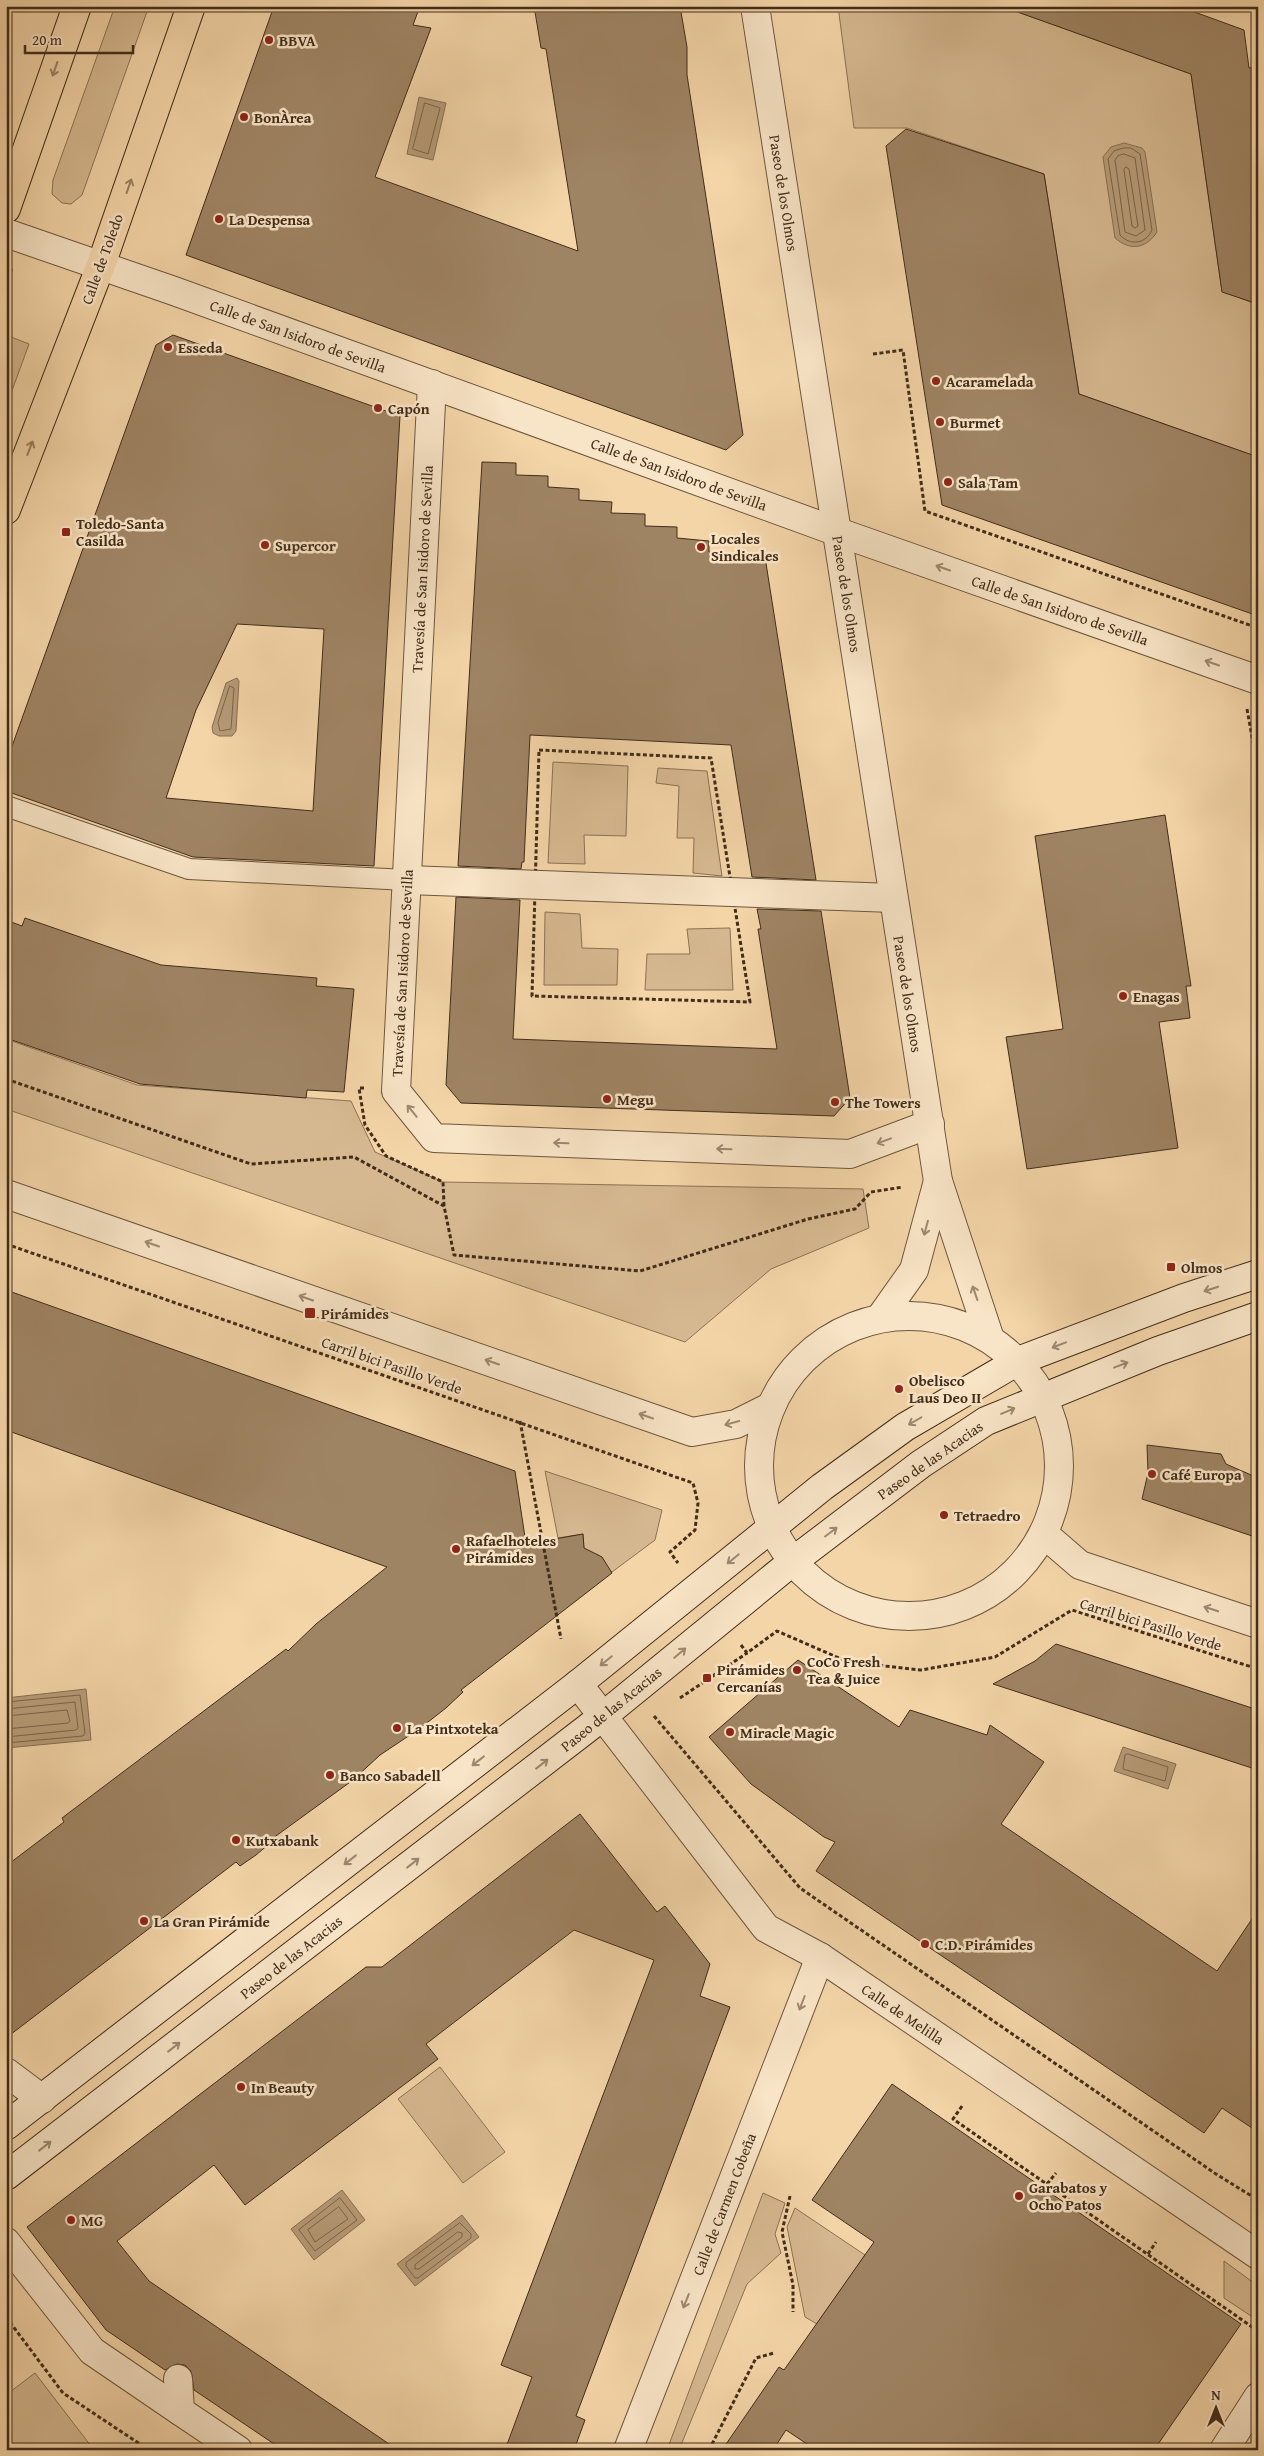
<svg xmlns="http://www.w3.org/2000/svg" width="1264" height="2456" font-family="'Gentium Book Plus',serif">
	<style>
		.green { fill: #d6b890; stroke: #8c7255 }
		.water { fill: #b79c78; stroke: #887052 }
		.lines { fill: none; stroke-linecap: round; stroke-linejoin: round }
		.shore { stroke: #7c6449; stroke-width: 1 }
		.building { fill: #9f8464; stroke: #422d1a; fill-rule: evenodd }
		.service-casing { stroke: #6e573e; stroke-width: 22 }
		.pedestrian-casing { stroke: #6e573e; stroke-width: 30 }
		.minor-casing { stroke: #6e573e; stroke-width: 30 }
		.secondary-casing { stroke: #422d1a; stroke-width: 30 }
		.primary-casing { stroke: #422d1a; stroke-width: 30 }
		.path { stroke: #422d1a; stroke-width: 3; stroke-dasharray: 4 2.5; stroke-linecap: butt }
		.service { stroke: #f8e4c6; stroke-width: 20 }
		.pedestrian { stroke: #f8e4c6; stroke-width: 28 }
		.minor { stroke: #f8e4c6; stroke-width: 28 }
		.secondary { stroke: #f8e4c6; stroke-width: 28 }
		.primary { stroke: #f4d5a8; stroke-width: 28 }
		.oneway { stroke: #9b8161 }
		.oneway2 { stroke: #9d8870 }
		.poi-dot { fill: #8f2418; stroke: #f8e4c6; stroke-width: 2 }
		.labels { text-anchor: middle; dominant-baseline: central; stroke-width: 5; stroke-linejoin: round; paint-order: stroke }
		.poi-label { font-size: 15px; font-weight: bold; fill: #422d1a; stroke: #f8e4c6; text-anchor: start }
		.street-label { font-size: 15px; fill: #422d1a; stroke: #f8e4c6 }
	</style>
	<rect width="100%" height="100%" fill="#f4d5a8"/>
	<filter id="stains"><feTurbulence type="fractalNoise" baseFrequency=".004" numOctaves="4"/><feColorMatrix values="0 0 0 0 .2 0 0 0 0 .09 0 0 0 0 .02 0 0 0 .5 -.17"/></filter>
	<radialGradient id="worn" r=".72"><stop offset=".6" stop-color="#630" stop-opacity="0"/><stop offset="1" stop-color="#630" stop-opacity=".3"/></radialGradient>
	<g class="green">
		<polygon points="115,6 149,6 82,195 71,204 62,203 52,194 53,180"/>
		<polygon points="838,6 1001,6 1191,74 1222,291 1258,305 1258,457 1079,394 1044,174 907,128 854,128"/>
		<polygon points="6,335 29,344 6,407"/>
		<polygon points="553,762 628,766 626,836 584,835 585,864 548,863"/>
		<polygon points="658,768 707,771 722,876 693,873 694,838 677,838 679,786 656,783"/>
		<polygon points="545,912 580,914 582,948 618,949 617,985 544,985"/>
		<polygon points="730,928 733,990 645,990 647,954 690,954 687,929"/>
		<polygon points="6,1039 137,1085 351,1101 375,1152 443,1182 863,1189 869,1228 771,1269 685,1342 6,1109"/>
		<polygon points="545,1471 662,1510 655,1540 612,1572 604,1567 605,1562 597,1554 591,1556 585,1566 583,1534 558,1538"/>
		<polygon points="440,2067 505,2152 463,2183 398,2099"/>
		<polygon points="763,2193 785,2203 775,2234 781,2253 747,2284 679,2450 667,2450"/>
		<polygon points="795,2208 865,2255 817,2324 805,2317 787,2227"/>
		<polygon points="1224,2261 1258,2286 1258,2306 1251,2316 1224,2298"/>
		<polygon points="35,2373 94,2450 6,2450 6,2395"/>
	</g>
	<g class="water">
		<polygon points="419,97 446,103 433,160 407,154"/>
		<path d="M 1124,143 L 1142,148 L 1145,152 L 1157,232 C 1146,249 1130,251 1115,238 L 1103,157 L 1111,147 Z"/>
		<polygon points="237,678 239,681 236,731 232,736 219,736 213,733 212,727 226,683"/>
		<polygon points="86,1689 91,1740 6,1748 6,1698"/>
		<polygon points="1123,1747 1176,1764 1168,1789 1114,1771"/>
		<polygon points="342,2190 365,2220 314,2260 291,2229"/>
		<polygon points="462,2215 479,2237 415,2286 397,2264"/>
	</g>
	<g class="lines">
		<g class="shore">
			<polygon points="425,103 440,108 428,154 413,149"/>
			<path d="M 1124,148 L 1131,148 L 1140,154 L 1152,230 C 1146,244 1130,246 1120,235 L 1108,159 L 1114,151 Z"/>
			<polygon points="1124,154 1135,158 1145,230 1136,236 1125,232 1115,160 1118,156"/>
			<polygon points="1126,167 1129,169 1138,226 1135,228 1132,226 1124,170"/>
			<polygon points="230,686 234,688 231,729 220,731 218,723"/>
			<polyline points="6,1702 80,1695 85,1733 83,1736 6,1743"/>
			<polyline points="6,1709 75,1702 78,1728 76,1730 6,1737"/>
			<polyline points="6,1716 67,1710 70,1721 68,1723 6,1729"/>
			<polygon points="1128,1754 1168,1767 1165,1781 1123,1769 1125,1755"/>
			<polygon points="340,2198 357,2220 315,2251 299,2230"/>
			<polygon points="339,2207 348,2219 315,2242 308,2230"/>
			<polygon points="460,2223 471,2234 471,2238 418,2278 415,2278 406,2266 406,2263"/>
			<polygon points="458,2232 462,2233 462,2237 419,2269 415,2269 415,2265"/>
		</g>
	</g>
	<g class="building">
		<polygon points="274,6 420,6 413,25 431,28 375,177 578,251 546,49 541,48 534,6 680,6 687,47 687,75 743,435 726,450 186,255"/>
		<polygon points="1012,6 1178,6 1244,30 1249,68 1258,67 1258,304 1222,292 1191,74 1012,10"/>
		<polygon points="906,129 1044,174 1079,394 1258,457 1258,616 942,505 886,146"/>
		<path d="M 173,335 L 400,416 L 374,866 L 193,857 L 6,791 L 6,763 L 156,345 ZM 237,624 L 324,629 L 313,811 L 166,798 L 196,710 Z"/>
		<polygon points="482,462 516,463 516,475 548,476 548,487 579,489 579,500 612,502 611,513 645,514 645,526 677,527 677,538 709,541 709,552 765,557 816,880 752,877 731,745 530,735 524,862 522,862 521,869 458,866"/>
		<polygon points="1165,815 1191,986 1186,986 1190,1018 1159,1022 1178,1148 1027,1169 1006,1037 1063,1029 1035,836"/>
		<polygon points="456,897 520,900 513,1039 777,1049 758,929 761,929 757,909 821,911 850,1098 834,1116 461,1103 446,1085"/>
		<polygon points="25,918 161,965 317,978 316,986 354,989 344,1092 307,1090 306,1098 140,1084 6,1038 6,920 22,926"/>
		<polygon points="6,1290 515,1471 526,1544 583,1534 584,1548 602,1557 612,1573 461,1690 463,1692 446,1708 419,1729 380,1755 353,1780 269,1841 270,1843 256,1855 240,1866 236,1862 6,2038 6,1866 64,1822 62,1818 286,1649 288,1651 316,1624 387,1567 6,1430"/>
		<polygon points="1147,1445 1221,1454 1226,1464 1258,1478 1258,1538 1142,1499 1148,1473"/>
		<polygon points="1056,1644 1258,1710 1258,1770 993,1684 1035,1661"/>
		<polygon points="798,1660 899,1727 910,1710 987,1735 990,1725 1044,1762 1001,1824 1217,1971 1258,1910 1258,2132 1222,2108 1204,2133 816,1871 835,1842 824,1837 751,1784 709,1737"/>
		<polygon points="580,1814 657,1912 665,1906 710,1964 700,1996 730,2007 576,2416 585,2420 574,2450 505,2450 532,2377 501,2365 654,1960 574,1930 426,2044 438,2059 245,2205 214,2165 117,2241 149,2281 398,2450 283,2450 194,2390 191,2371 185,2365 177,2364 165,2370 106,2330 27,2227 366,1967 382,1967"/>
		<polygon points="892,2084 1241,2324 1154,2450 816,2450 786,2430 773,2450 722,2450 779,2367 784,2370 874,2242 812,2200"/>
	</g>
	<g class="lines">
		<g class="service-casing">
			<polyline id="service" points="6,806 189,869 407,880"/>
		</g>
		<g class="pedestrian-casing">
			<g id="pedestrian">
				<polyline points="407,880 893,898"/>
				<polyline points="6,2072 42,2099"/>
				<polyline points="6,2242 92,2351 180,2411"/>
				<polyline points="178,2379 180,2411 238,2450"/>
			</g>
		</g>
		<g class="minor-casing">
			<g id="minor">
				<polyline points="755,6 938,1181 990,1339"/>
				<polyline points="6,233 174,291 838,532 1258,680"/>
				<polyline points="432,384 396,1091 434,1138 850,1154 930,1124"/>
				<polyline points="6,1194 692,1432 736,1424 770,1407"/>
				<circle cx="909" cy="1466" r="150"/>
				<polyline points="880,1318 914,1270 938,1181"/>
				<polyline points="1044,1534 1080,1565 1258,1624"/>
				<polyline points="578,1684 766,1928 820,1957 1258,2255"/>
				<polyline points="628,2450 820,1957"/>
				<polyline points="1224,2450 1258,2397"/>
			</g>
		</g>
		<g class="secondary-casing">
			<g id="secondary">
				<polyline points="6,2126 578,1684 822,1487 905,1427 1018,1361 1184,1298 1258,1274"/>
				<polyline points="6,2176 602,1717 792,1562 921,1464 986,1421 1158,1351 1258,1316"/>
			</g>
		</g>
		<g class="primary-casing">
			<g id="primary">
				<polyline points="6,209 77,6"/>
				<polyline points="6,510 101,265 191,6"/>
			</g>
		</g>
		<g class="path">
			<polyline points="6,285 12,268"/>
			<polyline points="873,354 903,350 925,511 1258,628"/>
			<polyline points="1247,709 1258,770"/>
			<polygon points="539,750 711,758 750,1002 532,996"/>
			<polyline points="6,1079 251,1164 354,1157 444,1206 454,1255 640,1271 808,1219 855,1209 871,1192 903,1187"/>
			<polyline points="364,1088 359,1088 365,1125 386,1156 443,1182 444,1205"/>
			<polyline points="6,1244 693,1483 698,1503 695,1530 670,1552 678,1563"/>
			<polyline points="520,1421 561,1639"/>
			<polyline points="741,1645 747,1653 777,1631 848,1662 921,1670 995,1657 1072,1610 1258,1669"/>
			<polyline points="680,1698 747,1653"/>
			<polyline points="654,1716 800,1888 1216,2174 1258,2200"/>
			<polyline points="962,2106 953,2119 1258,2331"/>
			<polyline points="1047,2184 1056,2173"/>
			<polyline points="790,2196 782,2232 793,2285 793,2312"/>
			<polyline points="1148,2254 1156,2242"/>
			<polyline points="6,2317 63,2393 149,2450"/>
			<polyline points="709,2450 756,2358 774,2353"/>
		</g>
		<use href="#service" class="service"/>
		<use href="#pedestrian" class="pedestrian"/>
		<use href="#minor" class="minor"/>
		<use href="#secondary" class="secondary"/>
		<use href="#primary" class="primary"/>
	</g>
	<defs><path id="oneway-shaft" d="M-6 0H5M1.5-3L5.5 0L1.5 3" fill="none" stroke-width="1.6" stroke-linecap="round" stroke-linejoin="round" transform="scale(1.25)"/></defs>
	<g class="oneway">
		<use href="#oneway-shaft" transform="translate(55 69) rotate(109)"/>
		<use href="#oneway-shaft" transform="translate(129 186) rotate(-71)"/>
		<use href="#oneway-shaft" transform="translate(30 448) rotate(-69)"/>
	</g>
	<g class="oneway2">
		<use href="#oneway-shaft" transform="translate(943 568) rotate(-161)"/>
		<use href="#oneway-shaft" transform="translate(1212 663) rotate(-161)"/>
		<use href="#oneway-shaft" transform="translate(412 1111) rotate(-129)"/>
		<use href="#oneway-shaft" transform="translate(884 1141) rotate(160)"/>
		<use href="#oneway-shaft" transform="translate(561 1143) rotate(-178)"/>
		<use href="#oneway-shaft" transform="translate(724 1149) rotate(-178)"/>
		<use href="#oneway-shaft" transform="translate(926 1228) rotate(105)"/>
		<use href="#oneway-shaft" transform="translate(152 1244) rotate(-161)"/>
		<use href="#oneway-shaft" transform="translate(1211 1289) rotate(162)"/>
		<use href="#oneway-shaft" transform="translate(975 1293) rotate(-109)"/>
		<use href="#oneway-shaft" transform="translate(306 1298) rotate(-161)"/>
		<use href="#oneway-shaft" transform="translate(1059 1345) rotate(159)"/>
		<use href="#oneway-shaft" transform="translate(492 1362) rotate(-161)"/>
		<use href="#oneway-shaft" transform="translate(1121 1365) rotate(-21)"/>
		<use href="#oneway-shaft" transform="translate(1008 1411) rotate(-23)"/>
		<use href="#oneway-shaft" transform="translate(646 1416) rotate(-161)"/>
		<use href="#oneway-shaft" transform="translate(915 1421) rotate(150)"/>
		<use href="#oneway-shaft" transform="translate(732 1423) rotate(165)"/>
		<use href="#oneway-shaft" transform="translate(831 1532) rotate(-37)"/>
		<use href="#oneway-shaft" transform="translate(733 1559) rotate(141)"/>
		<use href="#oneway-shaft" transform="translate(1211 1609) rotate(-162)"/>
		<use href="#oneway-shaft" transform="translate(680 1653) rotate(-40)"/>
		<use href="#oneway-shaft" transform="translate(606 1661) rotate(141)"/>
		<use href="#oneway-shaft" transform="translate(478 1761) rotate(142)"/>
		<use href="#oneway-shaft" transform="translate(542 1764) rotate(-38)"/>
		<use href="#oneway-shaft" transform="translate(350 1860) rotate(142)"/>
		<use href="#oneway-shaft" transform="translate(413 1863) rotate(-38)"/>
		<use href="#oneway-shaft" transform="translate(802 2003) rotate(111)"/>
		<use href="#oneway-shaft" transform="translate(174 2047) rotate(-38)"/>
		<use href="#oneway-shaft" transform="translate(45 2146) rotate(-38)"/>
		<use href="#oneway-shaft" transform="translate(686 2301) rotate(112)"/>
	</g>
	<g class="poi-dot">
		<circle cx="269" cy="40" r="5"/>
		<circle cx="244" cy="117" r="5"/>
		<circle cx="219" cy="219" r="5"/>
		<circle cx="168" cy="347" r="5"/>
		<circle cx="936" cy="381" r="5"/>
		<circle cx="378" cy="408" r="5"/>
		<circle cx="940" cy="422" r="5"/>
		<circle cx="948" cy="482" r="5"/>
		<rect x="61" y="527" width="10" height="10" rx="2.5"/>
		<circle cx="265" cy="545" r="5"/>
		<circle cx="701" cy="547" r="5"/>
		<circle cx="1123" cy="996" r="5"/>
		<circle cx="607" cy="1099" r="5"/>
		<circle cx="835" cy="1102" r="5"/>
		<rect x="1166" y="1262" width="10" height="10" rx="2.5"/>
		<rect x="304" y="1307" width="12" height="12" rx="2.5"/>
		<circle cx="899" cy="1389" r="5"/>
		<circle cx="1152" cy="1474" r="5"/>
		<circle cx="944" cy="1515" r="5"/>
		<circle cx="456" cy="1549" r="5"/>
		<circle cx="797" cy="1670" r="5"/>
		<rect x="702" y="1673" width="10" height="10" rx="2.5"/>
		<circle cx="397" cy="1728" r="5"/>
		<circle cx="730" cy="1732" r="5"/>
		<circle cx="330" cy="1775" r="5"/>
		<circle cx="236" cy="1840" r="5"/>
		<circle cx="144" cy="1921" r="5"/>
		<circle cx="925" cy="1944" r="5"/>
		<circle cx="241" cy="2087" r="5"/>
		<circle cx="1019" cy="2196" r="5"/>
		<circle cx="71" cy="2220" r="5"/>
	</g>
	<g class="labels">
		<g class="poi-label">
			<text x="279" y="40">BBVA</text>
			<text x="254" y="117">BonÀrea</text>
			<text x="229" y="219">La Despensa</text>
			<text x="178" y="347">Esseda</text>
			<text x="946" y="381">Acaramelada</text>
			<text x="388" y="408">Capón</text>
			<text x="950" y="422">Burmet</text>
			<text x="958" y="482">Sala Tam</text>
			<text x="76" y="523">Toledo-Santa<tspan x="76" dy="17">Casilda</tspan></text>
			<text x="711" y="538">Locales<tspan x="711" dy="17">Sindicales</tspan></text>
			<text x="275" y="545">Supercor</text>
			<text x="1133" y="996">Enagas</text>
			<text x="617" y="1099">Megu</text>
			<text x="845" y="1102">The Towers</text>
			<text x="1181" y="1267">Olmos</text>
			<text x="321" y="1313">Pirámides</text>
			<text x="909" y="1380">Obelisco<tspan x="909" dy="17">Laus Deo II</tspan></text>
			<text x="1162" y="1474">Café Europa</text>
			<text x="954" y="1515">Tetraedro</text>
			<text x="466" y="1540">Rafaelhoteles<tspan x="466" dy="17">Pirámides</tspan></text>
			<text x="807" y="1661">CoCo Fresh<tspan x="807" dy="17">Tea &amp; Juice</tspan></text>
			<text x="717" y="1669">Pirámides<tspan x="717" dy="17">Cercanías</tspan></text>
			<text x="407" y="1728">La Pintxoteka</text>
			<text x="740" y="1732">Miracle Magic</text>
			<text x="340" y="1775">Banco Sabadell</text>
			<text x="246" y="1840">Kutxabank</text>
			<text x="154" y="1921">La Gran Pirámide</text>
			<text x="935" y="1944">C.D. Pirámides</text>
			<text x="251" y="2087">In Beauty</text>
			<text x="1029" y="2187">Garabatos y<tspan x="1029" dy="17">Ocho Patos</tspan></text>
			<text x="81" y="2220">MG</text>
		</g>
		<g class="street-label">
			<text transform="translate(784 193) rotate(81)">Paseo de los Olmos</text>
			<text transform="translate(102 259) rotate(-70)">Calle de Toledo</text>
			<text transform="translate(298 336) rotate(20)">Calle de San Isidoro de Sevilla</text>
			<text transform="translate(679 474) rotate(20)">Calle de San Isidoro de Sevilla</text>
			<text transform="translate(422 569) rotate(-87)">Travesía de San Isidoro de Sevilla</text>
			<text transform="translate(847 594) rotate(81)">Paseo de los Olmos</text>
			<text transform="translate(1060 610) rotate(19)">Calle de San Isidoro de Sevilla</text>
			<text transform="translate(402 973) rotate(-87)">Travesía de San Isidoro de Sevilla</text>
			<text transform="translate(908 994) rotate(81)">Paseo de los Olmos</text>
			<text transform="translate(392 1365) rotate(19)">Carril bici Pasillo Verde</text>
			<text transform="translate(930 1460) rotate(-35)">Paseo de las Acacias</text>
			<text transform="translate(1151 1624) rotate(17)">Carril bici Pasillo Verde</text>
			<text transform="translate(611 1709) rotate(-39)">Paseo de las Acacias</text>
			<text transform="translate(291 1957) rotate(-38)">Paseo de las Acacias</text>
			<text transform="translate(903 2014) rotate(34)">Calle de Melilla</text>
			<text transform="translate(724 2204) rotate(-69)">Calle de Carmen Cobeña</text>
		</g>
	</g>
	<rect width="1264" height="2456" fill="none" stroke="#f4d5a8" stroke-width="25"/>
	<rect x="8" y="8" width="1249" height="2441" fill="none" stroke="#422d1a" stroke-width="2.5"/>
	<rect x="12" y="12" width="1239" height="2431" fill="none" stroke="#422d1a"/>
	<g transform="translate(1216 2408)" stroke="#f8e4c6" stroke-width="4" paint-order="stroke">
	<path d="M0-4L9 19L0 12L-9 19Z" fill="#422d1a"/>
	<text y="-8" font-size="14" font-weight="bold" text-anchor="middle" fill="#422d1a">N</text>
	</g>
	<path d="M25 45v8h108v-8" fill="none" stroke="#422d1a" stroke-width="2.5"/>
	<text x="32" y="45" font-size="15" fill="#422d1a" stroke="#f8e4c6" stroke-width="4" paint-order="stroke">20 m</text>
	<rect width="100%" height="100%" filter="url(#stains)"/>
	<rect width="100%" height="100%" fill="url(#worn)"/>
</svg>
